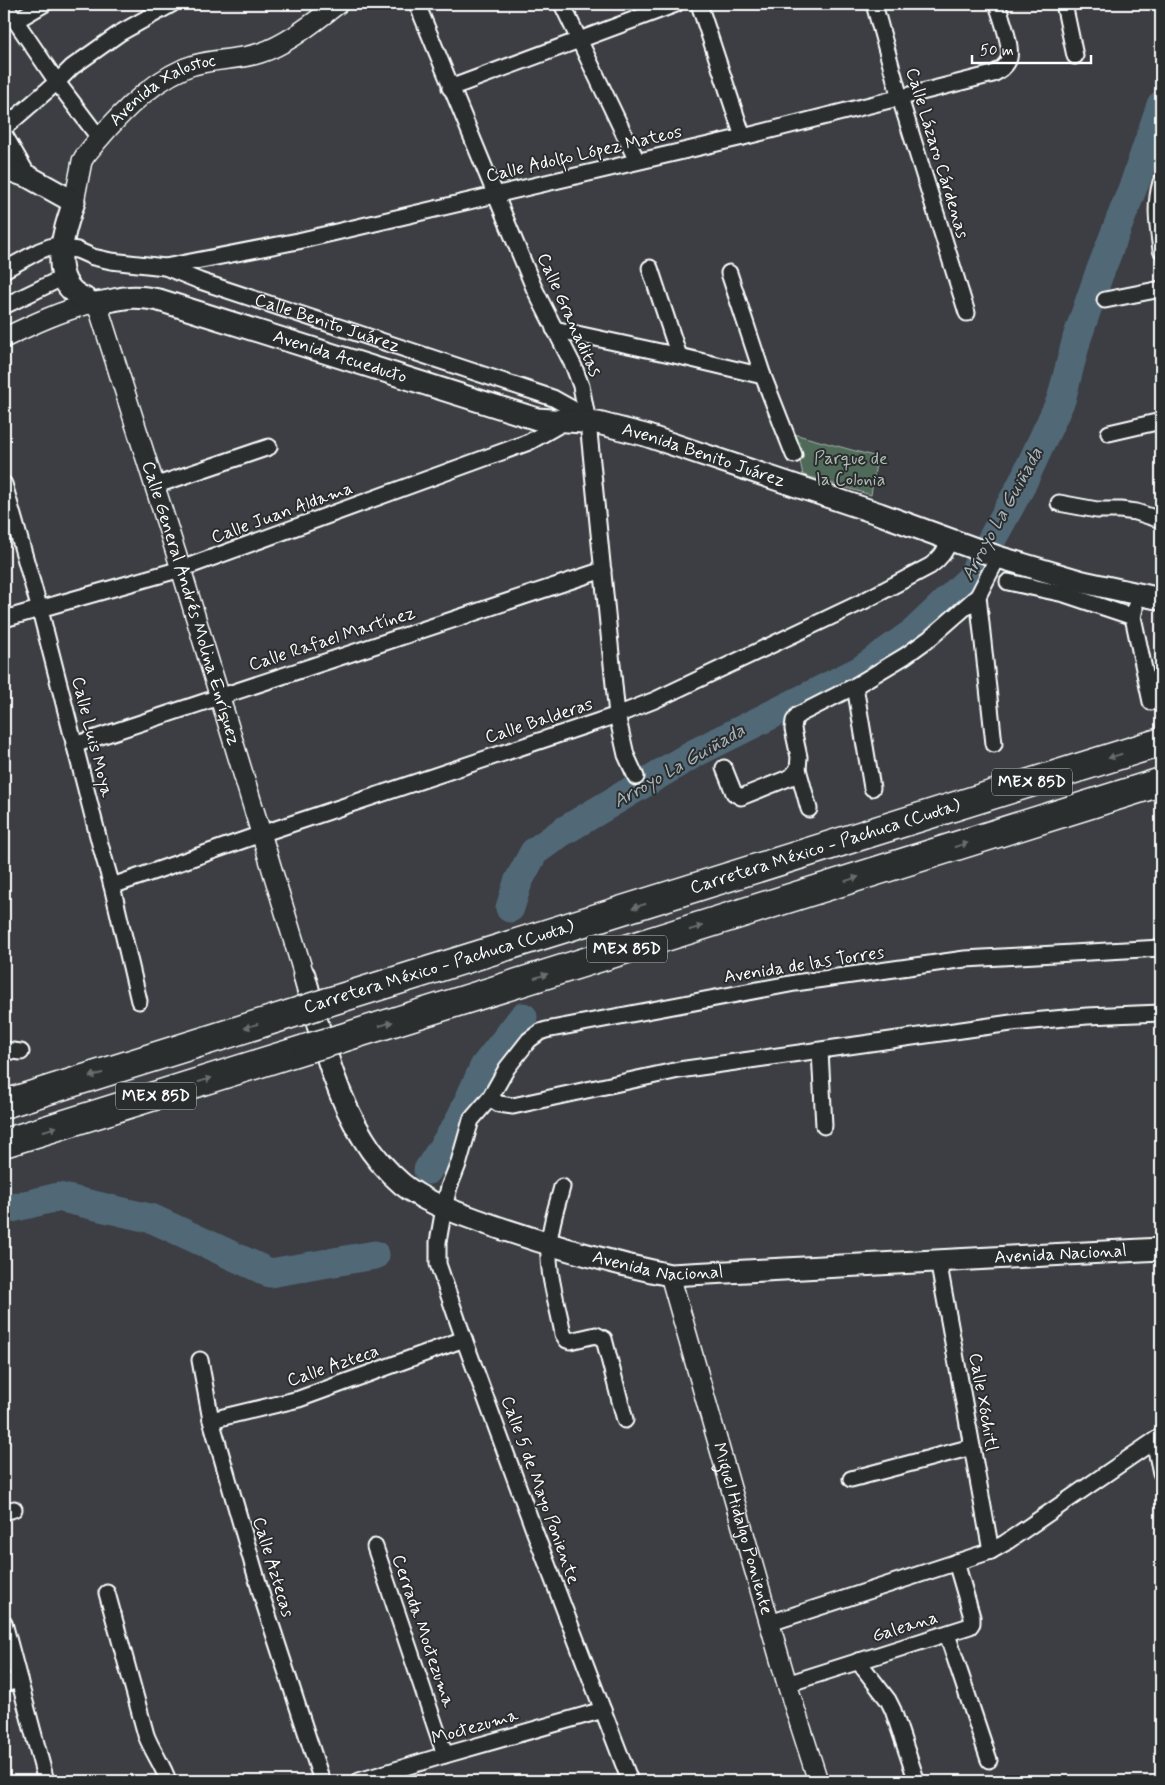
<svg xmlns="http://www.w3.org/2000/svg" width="1165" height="1785" font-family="Mynerve,sans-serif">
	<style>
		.green { fill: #506a58; stroke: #a8b4ac }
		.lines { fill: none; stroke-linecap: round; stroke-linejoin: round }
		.river { stroke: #516876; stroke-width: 29 }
		.minor-casing { stroke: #fff; stroke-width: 19 }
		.tertiary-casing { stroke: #fff; stroke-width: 22 }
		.secondary-casing { stroke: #fff; stroke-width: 25 }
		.motorway-casing { stroke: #fff; stroke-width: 31 }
		.minor { stroke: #2a2d2e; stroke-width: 15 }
		.tertiary { stroke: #2a2d2e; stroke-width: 19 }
		.secondary { stroke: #2a2d2e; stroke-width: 21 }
		.motorway { stroke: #2a2d2e; stroke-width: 28 }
		.motorway-bridge-casing { stroke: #fff; stroke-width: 31; stroke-linecap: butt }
		.motorway-bridge { stroke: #2a2d2e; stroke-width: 28 }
		.oneway { fill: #6a6c6d }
		.labels { text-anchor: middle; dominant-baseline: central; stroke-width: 4; stroke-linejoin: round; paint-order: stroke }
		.shield { fill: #2a2d2e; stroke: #bfc0c0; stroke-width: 1 }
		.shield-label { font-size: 16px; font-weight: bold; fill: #fff }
		.street-label { font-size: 18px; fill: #fff; stroke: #2a2d2e }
		.park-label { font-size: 18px; fill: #b0bcb4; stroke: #2a2d2e }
		.water-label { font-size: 19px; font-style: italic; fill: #a8b4ba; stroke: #2a2d2e }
	</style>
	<rect width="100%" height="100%" fill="#3c3e44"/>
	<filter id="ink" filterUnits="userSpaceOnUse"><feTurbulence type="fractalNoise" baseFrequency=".02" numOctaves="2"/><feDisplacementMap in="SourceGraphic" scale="10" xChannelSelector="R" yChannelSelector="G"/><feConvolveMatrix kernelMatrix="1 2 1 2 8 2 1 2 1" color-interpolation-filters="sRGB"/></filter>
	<g filter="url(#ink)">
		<polygon class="green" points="794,434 877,457 871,495 803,475"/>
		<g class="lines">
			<g class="river">
				<polyline points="510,908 518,882 534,852 562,832 695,753 861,670 914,632 970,579 1021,486 1061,400 1077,338 1098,277 1135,182 1161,105"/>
				<polyline points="428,1170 459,1122 484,1067 523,1017"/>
				<polyline points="4,1210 58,1197 153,1219 270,1273 375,1255"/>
			</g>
			<g class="minor-casing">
				<g id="minor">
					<polyline points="4,4 57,82 100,139"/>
					<polyline points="417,4 534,288 574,367 581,386 588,422 617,715 626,755 636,777"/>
					<polyline points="562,4 637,161"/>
					<polyline points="699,4 743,137"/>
					<polyline points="874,4 900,98 967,313"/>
					<polyline points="1064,4 1075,56"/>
					<polyline points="15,21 44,4"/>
					<polyline points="450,88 676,4"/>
					<polyline points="4,128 57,82 72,67 120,33 172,4"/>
					<polyline points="4,134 29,177"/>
					<path d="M 1161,182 C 1154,206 1158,226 1161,250"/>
					<path d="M 165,267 L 298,241 L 743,137 L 993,74 C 1000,70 1007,66 1009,58 C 1012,45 1001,17 997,4"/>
					<polyline points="650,268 679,356"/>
					<path id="s1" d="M 4,270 L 39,251 L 52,246 L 77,250 L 93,257 L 111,261 L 165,267 L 200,281 L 553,398 L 571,408 L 588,422"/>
					<polyline points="729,273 763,376 794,455"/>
					<polyline points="1105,300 1161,289"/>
					<polyline points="4,306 64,277"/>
					<polyline points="554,329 679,356 763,376"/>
					<polyline points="1109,433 1161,421"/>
					<polyline points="4,484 40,610 100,844 112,886 139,1001"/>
					<polyline points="154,486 269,447"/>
					<polyline points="1059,503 1097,510 1120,510 1136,512 1161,520"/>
					<polyline points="1008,582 1064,594 1133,617"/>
					<polyline points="978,596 994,744"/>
					<polyline points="1135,608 1133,617 1151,702"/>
					<polyline points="4,619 181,569 529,442 566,421"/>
					<polyline points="855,686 872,788"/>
					<polyline points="74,745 603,570"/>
					<polyline points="724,768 734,793 741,797 791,777 798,769"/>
					<polyline points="809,809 798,769 799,757 793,729 794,721 798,715 855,686 905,656 930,638 978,596 998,557"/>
					<path d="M 112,886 L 261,834 L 617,715 L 655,700 L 862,602 L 930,566 C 940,559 945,552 950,540"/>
					<polyline points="4,1050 21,1052"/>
					<polyline points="820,1051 824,1126"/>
					<polyline points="490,1098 499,1104 513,1106 679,1070 1011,1023 1087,1016 1161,1013"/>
					<path d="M 562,1187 C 557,1206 550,1225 549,1245 C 547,1274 558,1305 563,1334 L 567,1340 L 570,1341 L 596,1335 L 604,1339 L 625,1420"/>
					<polyline points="938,1260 991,1551"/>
					<polyline points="200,1360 211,1420 263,1600 322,1781"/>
					<polyline points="211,1420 299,1399 464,1339"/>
					<polyline points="1154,1441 1161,1473"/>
					<polyline points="851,1479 972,1447"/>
					<polyline points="4,1512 14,1509"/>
					<polyline points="375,1547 445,1755"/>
					<path d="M 107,1593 L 146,1735 C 152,1751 163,1765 168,1781"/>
					<polyline points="4,1623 46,1781"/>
					<polyline points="770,1623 991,1551 1005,1543 1161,1436"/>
					<polyline points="947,1634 989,1760"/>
					<polyline points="858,1661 888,1700 893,1710 916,1779"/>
					<polyline points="4,1684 19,1680"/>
					<polyline points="787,1684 970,1626 972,1623 972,1617 956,1562"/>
					<polyline points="359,1781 445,1755 603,1710"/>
					<polyline points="630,1781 534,1530 464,1339 438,1264 438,1242 444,1208 449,1187 459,1162 471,1120 490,1098 507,1068 529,1040 540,1032 546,1030 795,983 965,959 1161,948"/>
				</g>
			</g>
			<g class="tertiary-casing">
				<g id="tertiary">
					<path id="s2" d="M 74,202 L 82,161 L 85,156 C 112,122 144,86 185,68 C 209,58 236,61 260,53 C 288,44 314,22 338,4"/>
					<path id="s3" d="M 4,338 C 33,324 61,311 92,303 L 99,310 L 181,569 L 304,975"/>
					<path id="s4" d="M 670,1275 L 787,1684 L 818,1781"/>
				</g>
			</g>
			<g class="secondary-casing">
				<g id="secondary">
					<path id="s5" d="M 4,168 L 29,177 L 74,202 C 64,230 46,283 84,298 C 87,300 91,303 94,303 C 104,303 115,299 125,298 C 136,296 147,298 159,300 L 537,419 L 598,423 L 645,435 L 880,514 L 998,557 L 1083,582 L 1161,599"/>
					<path id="s6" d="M 304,975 C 320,1030 332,1089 363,1138 C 373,1155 388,1172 402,1184 C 427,1204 459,1213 488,1224 C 548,1245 607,1262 670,1275 L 1161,1249"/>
				</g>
			</g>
			<g class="motorway-casing">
				<g id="motorway">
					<path id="s7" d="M 328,1002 L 1161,742"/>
					<polyline points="339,1039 1161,782"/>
					<polyline points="4,1104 297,1012"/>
					<polyline points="4,1143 308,1048"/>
				</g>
			</g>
			<use href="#minor" class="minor"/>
			<use href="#tertiary" class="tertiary"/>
			<use href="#secondary" class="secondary"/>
			<use href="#motorway" class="motorway"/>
			<g class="motorway-bridge-casing">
				<g id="motorway-bridge">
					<polyline points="297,1012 328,1002"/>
					<polyline points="308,1048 339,1039"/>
				</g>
			</g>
			<use href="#motorway-bridge" class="motorway-bridge"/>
		</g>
		<defs><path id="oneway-solid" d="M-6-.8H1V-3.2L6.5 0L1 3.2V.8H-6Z" transform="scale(1.25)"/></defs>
		<g class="oneway">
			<use href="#oneway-solid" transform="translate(1115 756) rotate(163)"/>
			<use href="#oneway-solid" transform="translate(961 845) rotate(-17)"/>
			<use href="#oneway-solid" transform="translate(852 879) rotate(-17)"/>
			<use href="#oneway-solid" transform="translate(639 906) rotate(163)"/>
			<use href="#oneway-solid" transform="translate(696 928) rotate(-17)"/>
			<use href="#oneway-solid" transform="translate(541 976) rotate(-17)"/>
			<use href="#oneway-solid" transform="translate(386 1024) rotate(-17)"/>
			<use href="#oneway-solid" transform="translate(251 1026) rotate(162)"/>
			<use href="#oneway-solid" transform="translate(96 1075) rotate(162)"/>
			<use href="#oneway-solid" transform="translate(205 1080) rotate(-17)"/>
			<use href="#oneway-solid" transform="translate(50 1129) rotate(-17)"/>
		</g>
	</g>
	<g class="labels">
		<g class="shield">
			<rect x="992" y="768.5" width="80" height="27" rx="4"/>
			<rect x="587" y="935.5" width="80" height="27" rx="4"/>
			<rect x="116" y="1082.5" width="80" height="27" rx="4"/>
		</g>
		<g class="shield-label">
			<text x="1032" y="782">MEX 85D</text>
			<text x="627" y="949">MEX 85D</text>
			<text x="156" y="1096">MEX 85D</text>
		</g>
		<g class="street-label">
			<text stroke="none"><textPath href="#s2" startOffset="152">Avenida Xalostoc</textPath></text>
			<text transform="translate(937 153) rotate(73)">Calle Lázaro Cárdenas</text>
			<text transform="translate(584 154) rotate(-13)">Calle Adolfo López Mateos</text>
			<text transform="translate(569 315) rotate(66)">Calle Granaditas</text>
			<text stroke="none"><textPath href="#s1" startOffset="341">Calle Benito Juárez</textPath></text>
			<text stroke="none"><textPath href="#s5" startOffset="452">Avenida Acueducto</textPath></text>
			<text stroke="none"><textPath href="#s5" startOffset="830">Avenida Benito Juárez</textPath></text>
			<text transform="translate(282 513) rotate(-20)">Calle Juan Aldama</text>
			<text stroke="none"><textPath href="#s3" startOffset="412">Calle General Andrés Molina Enríquez</textPath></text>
			<text transform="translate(332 639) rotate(-18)">Calle Rafael Martínez</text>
			<text transform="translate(539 721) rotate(-18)">Calle Balderas</text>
			<text transform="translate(92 737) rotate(76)">Calle Luis Moya</text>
			<text stroke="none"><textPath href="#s7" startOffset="521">Carretera México - Pachuca (Cuota)</textPath></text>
			<text transform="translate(804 965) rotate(-9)">Avenida de las Torres</text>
			<text transform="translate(439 967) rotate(-17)">Carretera México - Pachuca (Cuota)</text>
			<text stroke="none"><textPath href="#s6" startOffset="910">Avenida Nacional</textPath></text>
			<text stroke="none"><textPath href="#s6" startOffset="506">Avenida Nacional</textPath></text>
			<text transform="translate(333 1366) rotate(-19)">Calle Azteca</text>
			<text transform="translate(983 1402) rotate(80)">Calle Xóchitl</text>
			<text transform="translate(540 1490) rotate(70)">Calle 5 de Mayo Poniente</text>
			<text stroke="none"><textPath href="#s4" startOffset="264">Miguel Hidalgo Poniente</textPath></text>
			<text transform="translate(273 1567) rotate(73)">Calle Aztecas</text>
			<text transform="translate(905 1627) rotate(-17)">Galeana</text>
			<text transform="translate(423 1631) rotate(71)">Cerrada Moctezuma</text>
			<text transform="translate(475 1727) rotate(-16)">Moctezuma</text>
		</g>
		<g class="park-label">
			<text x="851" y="459">Parque de<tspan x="851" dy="21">la Colonia</tspan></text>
		</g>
		<g class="water-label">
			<text transform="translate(1002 514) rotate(-61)">Arroyo La Guiñada</text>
			<text transform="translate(679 766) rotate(-30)">Arroyo La Guiñada</text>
		</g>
	</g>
	<rect width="1165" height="1785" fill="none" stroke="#2a2d2e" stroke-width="20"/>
	<rect x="10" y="10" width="1145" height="1765" fill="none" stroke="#fff" stroke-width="2" filter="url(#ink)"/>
	<path d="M972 55v8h119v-8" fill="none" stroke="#ffffff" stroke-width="2.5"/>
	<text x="980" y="55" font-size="15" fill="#ffffff" stroke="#2a2d2e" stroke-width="4" paint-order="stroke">50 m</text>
</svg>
